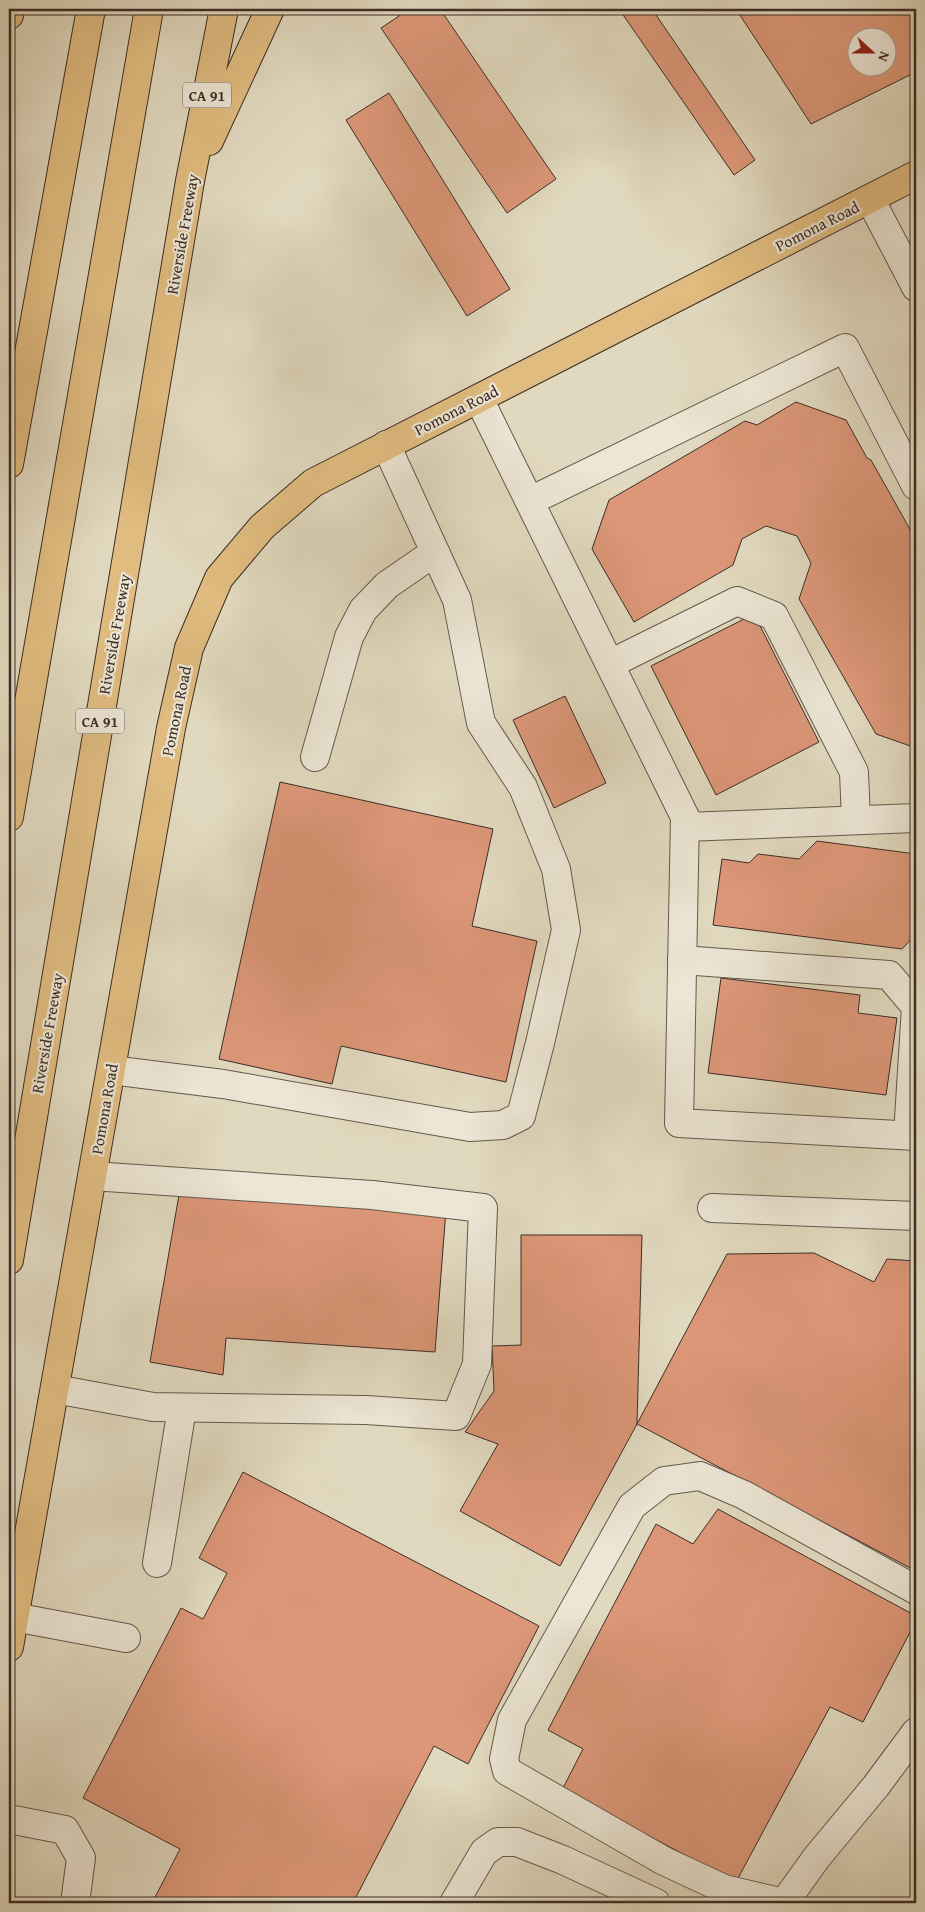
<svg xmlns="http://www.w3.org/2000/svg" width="925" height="1912" font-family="'Gentium Book Plus',serif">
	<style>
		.building { fill: #dc9778; stroke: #3c2d26; fill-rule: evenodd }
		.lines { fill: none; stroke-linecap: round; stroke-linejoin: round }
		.minor-casing { stroke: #65584c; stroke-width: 30 }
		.major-casing { stroke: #3c2d26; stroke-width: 30 }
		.highway-casing { stroke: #3c2d26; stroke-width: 30 }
		.minor { stroke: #ece6d5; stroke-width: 28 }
		.major { stroke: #e0bc80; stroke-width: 28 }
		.highway { stroke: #e0bc80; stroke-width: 28 }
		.labels { text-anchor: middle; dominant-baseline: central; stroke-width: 4.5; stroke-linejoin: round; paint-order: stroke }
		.shield { fill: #ece6d5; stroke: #71645a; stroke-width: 1 }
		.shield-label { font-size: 15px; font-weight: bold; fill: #3c2d26 }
		.street-label { font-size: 16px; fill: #3c2d26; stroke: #ece6d5 }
	</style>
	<rect width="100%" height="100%" fill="#e1d9bf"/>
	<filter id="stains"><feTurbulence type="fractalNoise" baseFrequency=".004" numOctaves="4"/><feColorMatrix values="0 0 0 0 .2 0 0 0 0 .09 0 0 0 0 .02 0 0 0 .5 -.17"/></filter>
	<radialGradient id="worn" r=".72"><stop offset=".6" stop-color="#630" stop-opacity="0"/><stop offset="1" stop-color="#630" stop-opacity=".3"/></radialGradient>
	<g class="building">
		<polygon points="394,9 440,9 556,179 507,213 381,28 399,16"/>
		<polygon points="619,9 652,9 755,160 734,175"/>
		<path d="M 736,9 L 916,9 L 916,72 L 811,124 ZM 858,38 L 888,38 L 888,68 L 858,68 Z"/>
		<polygon points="389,93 510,289 467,316 346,120"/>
		<polygon points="796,402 846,420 867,458 871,460 916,540 916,748 876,734 799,599 811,563 797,536 766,526 742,539 733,565 634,622 592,549 609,500 745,421 757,425"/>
		<polygon points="754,614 819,742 716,795 651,666"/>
		<polygon points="565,696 606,783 554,808 513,720"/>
		<polygon points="280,782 493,829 472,926 537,941 506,1082 341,1046 332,1084 219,1059"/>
		<polygon points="817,841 916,854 916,934 902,949 713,925 722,859 749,863 758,854 799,859"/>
		<polygon points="721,978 860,995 858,1013 897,1018 886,1095 708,1073"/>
		<polygon points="180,1189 446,1210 435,1352 226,1338 223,1375 150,1362"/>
		<polygon points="521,1235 642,1235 637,1424 560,1566 460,1511 498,1444 465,1432 494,1391 492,1346 521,1345"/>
		<polygon points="814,1253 874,1282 887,1259 916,1261 916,1571 637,1424 727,1254"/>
		<polygon points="243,1472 539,1626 468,1764 434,1746 353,1903 152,1903 180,1849 83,1798 181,1608 203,1619 227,1573 199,1558"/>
		<polygon points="718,1509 916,1616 916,1621 863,1722 830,1707 736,1882 562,1790 583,1749 548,1730 656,1524 693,1544"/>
	</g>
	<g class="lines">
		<g class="minor-casing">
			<g id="minor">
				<polyline points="870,199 916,287"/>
				<polyline points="479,399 685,817 679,1123 916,1136"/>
				<polyline points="530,501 845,348 916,486"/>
				<polyline points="610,664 737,601 774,616 854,772 856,820"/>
				<polyline points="315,757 349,637 363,610 387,585 435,552"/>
				<polyline points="685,827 916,818"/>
				<polyline points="682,960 889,975 916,1007 908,1135"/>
				<polyline points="111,1070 223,1084 470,1127 503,1125 521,1116 540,1043 566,930 556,869 523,787 481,723 457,600 386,445"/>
				<polyline points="712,1208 916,1216"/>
				<polyline points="55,1389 153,1407 366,1410 456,1416 477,1364 483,1208 372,1195 92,1176"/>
				<polyline points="157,1563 182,1408"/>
				<polyline points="14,1617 126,1638"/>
				<polyline points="9,1819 65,1830 81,1858 75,1903"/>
				<polyline points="454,1903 484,1852 498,1842 517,1842 563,1860 656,1903"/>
				<polyline points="784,1903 724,1889 664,1861 507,1771 504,1759 512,1720 632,1506 664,1481 700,1476 744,1495 916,1590"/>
				<polyline points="785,1903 784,1903 817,1857 876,1786 916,1732"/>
			</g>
		</g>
		<g class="major-casing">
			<polyline id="major" points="9,1647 171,728 189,648 219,578 262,527 313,483 916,175"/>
		</g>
		<g class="highway-casing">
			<g id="highway">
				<polyline points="9,15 10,9"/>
				<polyline points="209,141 270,9"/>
				<polyline points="9,464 91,9"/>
				<polyline points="9,817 149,9"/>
				<polyline points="9,1260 190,181 224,9"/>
			</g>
		</g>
		<use href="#minor" class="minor"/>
		<use href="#major" class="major"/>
		<use href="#highway" class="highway"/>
	</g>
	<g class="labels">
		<g class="shield">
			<rect x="183" y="82.5" width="48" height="25" rx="4"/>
			<rect x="76" y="708.5" width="48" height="25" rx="4"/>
		</g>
		<g class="shield-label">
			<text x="207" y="95">CA 91</text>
			<text x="100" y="721">CA 91</text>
		</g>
		<g class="street-label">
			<text transform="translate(817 226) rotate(-27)">Pomona Road</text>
			<text transform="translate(182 234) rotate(-80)">Riverside Freeway</text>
			<text transform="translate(456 410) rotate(-27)">Pomona Road</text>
			<text transform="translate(114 634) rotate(-80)">Riverside Freeway</text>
			<text transform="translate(176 711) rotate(-78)">Pomona Road</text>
			<text transform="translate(47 1033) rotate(-80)">Riverside Freeway</text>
			<text transform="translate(104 1109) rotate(-80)">Pomona Road</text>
		</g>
	</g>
	<rect width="925" height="1912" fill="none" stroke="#e1d9bf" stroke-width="30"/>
	<rect x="10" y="10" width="905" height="1892" fill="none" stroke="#3c2d26" stroke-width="2.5"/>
	<rect x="15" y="15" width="895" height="1882" fill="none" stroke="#3c2d26"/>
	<g transform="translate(872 52) rotate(111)"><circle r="24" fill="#ece6d5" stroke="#a69c8f"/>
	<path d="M0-4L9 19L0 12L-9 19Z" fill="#8f2418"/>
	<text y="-8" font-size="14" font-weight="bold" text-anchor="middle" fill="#3c2d26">N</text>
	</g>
	<rect width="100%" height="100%" filter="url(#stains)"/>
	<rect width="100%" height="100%" fill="url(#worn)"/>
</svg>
